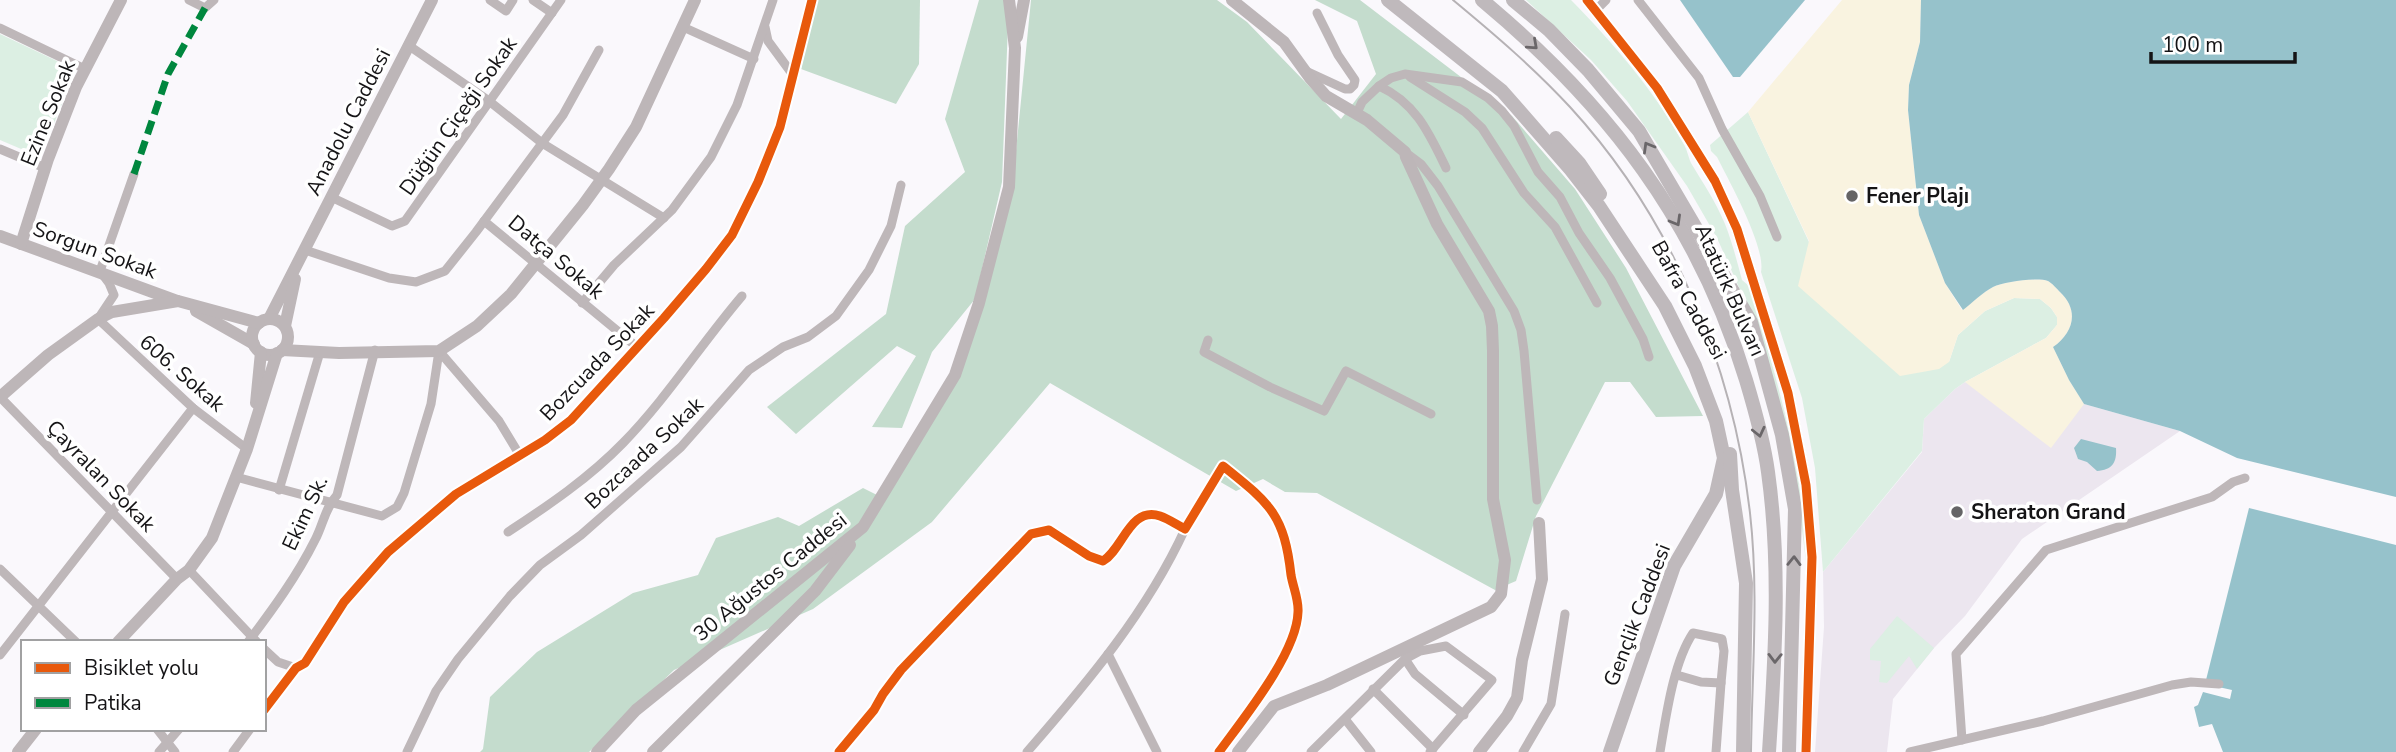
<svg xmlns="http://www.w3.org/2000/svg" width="2396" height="752" font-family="'Nunito Sans',sans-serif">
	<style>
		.built { fill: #ece6ef }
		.green { fill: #dcefe3 }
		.forest { fill: #c4dccd }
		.sand { fill: #f9f3e0 }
		.water { fill: #96c2cb }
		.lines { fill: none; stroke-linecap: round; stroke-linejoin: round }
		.street { stroke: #beb7b9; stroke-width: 9 }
		.secondary { stroke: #bdb6b8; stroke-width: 12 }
		.primary { stroke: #bfb9bc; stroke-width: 14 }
		.tram { stroke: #b6b2b5; stroke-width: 2 }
		.quiet { stroke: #00873e; stroke-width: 7; stroke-dasharray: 14 7; stroke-linecap: butt }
		.cycleway-casing { stroke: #fff; stroke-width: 13 }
		.cycleway { stroke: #e8590c; stroke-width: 9 }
		.oneway { stroke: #6a6669 }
		.poi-dot { fill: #656466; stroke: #fff; stroke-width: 2.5 }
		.labels { text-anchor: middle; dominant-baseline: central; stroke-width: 7; stroke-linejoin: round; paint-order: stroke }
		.street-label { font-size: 21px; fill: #151416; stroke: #fff }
		.poi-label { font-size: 21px; font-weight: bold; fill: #151416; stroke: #fff; text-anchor: start }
	</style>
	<rect width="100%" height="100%" fill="#faf8fc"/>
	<polygon class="built" points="1965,382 2084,404 2180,431 2022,539 1965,616 1934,648 1893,699 1887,752 1815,752 1824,627 1823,572 1922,452 1924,419 1955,389"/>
	<g class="green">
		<path d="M 1526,0 L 1571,0 C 1613,43 1654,90 1683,143 C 1687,149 1688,156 1691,163 C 1703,183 1716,202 1725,224 C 1732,242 1737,261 1742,280 L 1749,286 C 1770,356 1791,425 1801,497 C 1804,518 1808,541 1806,562 L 1800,513 L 1742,294 L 1717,238 L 1687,186 L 1627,101 L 1591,60 Z"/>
		<polygon points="0,34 76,70 40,157 0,140"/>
		<path d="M 1748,112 L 1809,242 L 1949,362 L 1958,335 L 1985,311 L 2014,298 L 2040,299 L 2051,308 L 2057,317 L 2057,325 L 2046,338 L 1965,382 L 1955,389 L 1924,419 L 1922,451 L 1823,572 L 1815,468 L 1802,398 L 1761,272 C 1766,247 1729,181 1717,157 L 1711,151 L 1710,145 Z"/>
		<polygon points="1897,616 1934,648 1917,669 1909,656 1887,683 1879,682 1881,661 1870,660 1870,649"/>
	</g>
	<g class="forest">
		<polygon points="817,0 920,0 919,64 896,104 801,69"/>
		<polygon points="979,0 1014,0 1008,24 1002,182 975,299 932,352 902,428 872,427 916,356 897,346 796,434 767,407 886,314 905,226 965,172 945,119"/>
		<polygon points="1031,0 1217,0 1247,22 1341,119 1376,74 1357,21 1315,0 1360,0 1512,116 1575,189 1626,268 1703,416 1656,417 1630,382 1605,382 1536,516 1516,581 1495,590 1317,493 1285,492 1263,479 1236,491 1050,383 932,522 813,609 674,670 589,752 480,752 483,749 490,697 537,652 633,593 698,575 716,538 778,517 799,526 863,488 883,498 960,374 1013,181"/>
	</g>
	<path class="sand" d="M 1842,0 L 1921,0 L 1920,42 L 1909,85 L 1908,110 L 1919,215 L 1945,283 L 1962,310 C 1972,303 1983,292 1993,287 C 2004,282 2037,277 2048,281 C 2052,283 2057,289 2060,292 C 2080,311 2073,333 2053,347 L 2069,380 L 2084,404 L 2051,448 L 1965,382 L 2046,338 L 2057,325 L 2057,317 L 2051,308 L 2040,299 L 2014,298 L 1985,311 L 1958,335 L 1949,362 L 1939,369 L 1900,376 L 1798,286 L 1809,241 L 1748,112 Z"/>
	<g class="water">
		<polygon points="1680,0 1805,0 1740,77 1733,77"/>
		<path d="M 1921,0 L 2396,0 L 2396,497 L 2237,458 L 2180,431 L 2084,404 L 2069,380 L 2053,347 C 2073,333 2080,311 2060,292 C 2057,289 2052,283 2048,281 C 2037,277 2004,282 1993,287 C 1983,292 1972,303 1963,310 L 1945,283 L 1919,215 L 1908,110 L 1909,85 L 1920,42 Z"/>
		<path d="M 2081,439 L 2116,448 C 2117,463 2112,470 2097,471 L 2087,462 L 2078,459 L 2074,448 Z"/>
		<polygon points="2249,508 2396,545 2396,752 2223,752 2212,724 2199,727 2194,707 2198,705 2203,692 2230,699 2232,690 2205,684"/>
	</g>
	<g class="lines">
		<g class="street">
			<polyline points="189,0 205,8 214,0"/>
			<polyline points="490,0 506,11 513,0"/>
			<polyline points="533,0 552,13"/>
			<polyline points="1638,0 1699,78 1722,129 1760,196 1777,237"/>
			<polyline points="1596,10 1606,0"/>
			<polyline points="683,27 754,59"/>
			<polyline points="765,27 768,41 793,75"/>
			<polyline points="0,28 85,69"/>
			<polyline points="408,45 489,101 542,143 664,218"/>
			<polyline points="1306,71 1345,89 1350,89 1354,85 1355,80 1338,55 1317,13"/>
			<polyline points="1410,77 1465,112 1482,128 1524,193 1555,227 1597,303"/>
			<path d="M 1379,86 C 1416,103 1429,133 1446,168"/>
			<polyline points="1356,115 1362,102 1379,86 1391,78 1405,74 1462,82 1488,98 1502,111 1514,126 1538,172 1560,197 1579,233 1610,278 1643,339 1649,357"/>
			<polyline points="0,149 45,168"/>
			<polyline points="1405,152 1421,164 1438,186 1514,311 1521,330 1524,351 1537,500"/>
			<polyline points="134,174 100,271 109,283 114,295 98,319 193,408 247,449"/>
			<polyline points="331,197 392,226 405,221 561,0"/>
			<polyline points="484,221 637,347"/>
			<polyline points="305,250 389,278 416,282 445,271 476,232 563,115 599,50"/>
			<polyline points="582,303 614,265 672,210 711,157 737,105 773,0"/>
			<polyline points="1208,340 1204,352 1270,387 1324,411 1346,371 1431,414"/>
			<polyline points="439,351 499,421 519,454"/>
			<polyline points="0,397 177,579"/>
			<polyline points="236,477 382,516 397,507 404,493 431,404 439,351"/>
			<polyline points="279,490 320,352"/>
			<path d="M 508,532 C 549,505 589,478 623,443 C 667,398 701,344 742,296"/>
			<polyline points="0,569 76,642"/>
			<polyline points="189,570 257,642"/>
			<path d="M 248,642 C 273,609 297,576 315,540 C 323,525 325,508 337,495 L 375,350"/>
			<polyline points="264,649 278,662 296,668"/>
			<polyline points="1108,654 1157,752"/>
			<polyline points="0,655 193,408"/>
			<polyline points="1405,659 1415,674 1464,715"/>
			<polyline points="1373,689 1433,749"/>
			<polyline points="264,710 296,668 305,663 344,602 388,552 456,494 545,440 571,420 664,318 706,269 732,235 758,182 780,127 812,0"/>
			<polyline points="1345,719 1371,752"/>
			<polyline points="157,729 175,752"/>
			<polyline points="1962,740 1956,654 2046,550 2212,497 2233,482 2245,478"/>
			<polyline points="159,752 179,729"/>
			<polyline points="233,752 250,729"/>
			<polyline points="407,752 436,691 458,659 510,596 540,565 581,535 681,447 749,370 783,347 808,337 836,316 869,270 891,226 901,185"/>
			<path d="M 839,752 L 874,710 L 883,694 L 901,670 L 1031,534 L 1049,530 L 1089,556 L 1103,561 C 1123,549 1130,506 1160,516 C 1169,519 1177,525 1185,529 L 1223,466 C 1269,503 1284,513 1291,575 C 1293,587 1299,600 1298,612 C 1297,653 1243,719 1219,752"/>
			<path d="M 1027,752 C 1087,683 1147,612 1185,529"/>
			<polyline points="1311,752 1405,659 1420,651 1446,646 1492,680 1430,752"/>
			<polyline points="1523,752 1551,704 1565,614"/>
			<path d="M 1660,752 C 1666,717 1673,663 1693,633 L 1722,639 L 1724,651 L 1721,683 L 1701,682 L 1677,675"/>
			<polyline points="1716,752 1721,683"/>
			<polyline points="1910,752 2043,721 2172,685 2191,682 2219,684"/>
		</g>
		<g class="secondary">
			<polyline points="1232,0 1284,42 1310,78 1326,96 1367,120 1405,152 1406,157 1437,224 1489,311 1492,326 1493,351 1493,499 1505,560 1501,594 1491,607 1327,685 1274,706 1238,752"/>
			<polyline points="1587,0 1657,88 1715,181 1737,229 1788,393 1806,485 1812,557 1806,752"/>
			<polyline points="1017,37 1024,0"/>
			<polyline points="0,236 177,301"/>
			<polyline points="21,244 48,159 76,87 121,0"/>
			<polyline points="196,311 254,344"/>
			<polyline points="269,319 432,0"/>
			<circle cx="270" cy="337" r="18"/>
			<polyline points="285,326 295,279"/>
			<polyline points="282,350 339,353 439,351 477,326 511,294 583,205 609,169 636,127 695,0"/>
			<polyline points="0,397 48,355 98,319 112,312 178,301 259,323"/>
			<polyline points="256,403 261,352"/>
			<polyline points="118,642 177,579 189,570 212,538 247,449 277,353"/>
			<polyline points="18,752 36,729"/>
			<polyline points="597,752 636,710 863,527 955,375 979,303 1009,187 1015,48 1009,0"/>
			<polyline points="653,752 815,591 850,545"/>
			<polyline points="1479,752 1507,716 1517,698 1522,660 1542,579 1539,523"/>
		</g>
		<g class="primary">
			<polyline points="1388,0 1502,91 1571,170 1599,206 1665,306 1695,366 1716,421 1724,458 1716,494 1674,566 1610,752"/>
			<path d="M 1482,0 C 1608,105 1698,222 1746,380 C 1755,410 1764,442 1768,472 C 1781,565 1775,659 1769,752"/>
			<polyline points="1513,0 1549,30 1588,70 1639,131 1751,322 1782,435 1795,509 1789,752"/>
			<polyline points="1556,138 1579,163 1600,194"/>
			<polyline points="1730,454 1732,490 1746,583 1743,752"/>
		</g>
		<path class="tram" d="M 1453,0 C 1494,34 1534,68 1570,107 C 1672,218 1733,365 1750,513 C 1759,592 1752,673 1751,752"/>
		<polyline class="quiet" points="134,174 168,74 205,8"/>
		<g class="cycleway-casing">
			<g id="cycleway">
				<polyline points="1587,0 1657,88 1715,181 1737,229 1788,393 1806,485 1812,557 1806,752"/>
				<polyline points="264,710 296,668 305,663 344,602 388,552 456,494 545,440 571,420 664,318 706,269 732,235 758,182 780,127 812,0"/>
				<path d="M 839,752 L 874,710 L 883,694 L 901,670 L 1031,534 L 1049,530 L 1089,556 L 1103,561 C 1123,549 1130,506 1160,516 C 1169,519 1177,525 1185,529 L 1223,466 C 1269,503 1284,513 1291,575 C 1293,587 1299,600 1298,612 C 1297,653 1243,719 1219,752"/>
			</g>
		</g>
		<use href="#cycleway" class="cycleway"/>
	</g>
	<defs><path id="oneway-chevron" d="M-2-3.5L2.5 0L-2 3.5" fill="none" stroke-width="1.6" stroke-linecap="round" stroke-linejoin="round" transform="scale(1.75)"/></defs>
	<g class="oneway">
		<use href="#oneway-chevron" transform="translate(1533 45) rotate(42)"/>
		<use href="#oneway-chevron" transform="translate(1648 147) rotate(-120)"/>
		<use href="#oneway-chevron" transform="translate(1676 221) rotate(60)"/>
		<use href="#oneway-chevron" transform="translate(1759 432) rotate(77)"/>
		<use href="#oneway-chevron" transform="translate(1794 561) rotate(-89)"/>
		<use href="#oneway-chevron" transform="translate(1775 658) rotate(91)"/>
	</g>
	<g class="poi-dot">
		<circle cx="1852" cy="196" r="7"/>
		<circle cx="1957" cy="512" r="7"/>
	</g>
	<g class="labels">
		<g class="street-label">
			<text transform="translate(48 113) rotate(-68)">Ezine Sokak</text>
			<text transform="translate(458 116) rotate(-55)">Düğün Çiçeği Sokak</text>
			<text transform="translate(348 122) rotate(-63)">Anadolu Caddesi</text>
			<text transform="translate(95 250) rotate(20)">Sorgun Sokak</text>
			<text transform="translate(556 257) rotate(40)">Datça Sokak</text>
			<text transform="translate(1730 290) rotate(66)">Atatürk Bulvarı</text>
			<text transform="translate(1689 300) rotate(61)">Bafra Caddesi</text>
			<text transform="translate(597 362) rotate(-46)">Bozcuada Sokak</text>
			<text transform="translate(182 373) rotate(41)">606. Sokak</text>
			<text transform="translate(644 453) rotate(-43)">Bozcaada Sokak</text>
			<text transform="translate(101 476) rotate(46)">Çayralan Sokak</text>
			<text transform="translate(305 513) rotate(-65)">Ekim Sk.</text>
			<text transform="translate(770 577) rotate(-39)">30 Ağustos Caddesi</text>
			<text transform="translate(1637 615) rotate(-69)">Gençlik Caddesi</text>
		</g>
		<g class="poi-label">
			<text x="1866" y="196">Fener Plajı</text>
			<text x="1971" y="512">Sheraton Grand</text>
		</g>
	</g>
	<rect x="21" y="640" width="245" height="91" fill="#ffffff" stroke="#a1a1a2" stroke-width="2"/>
	<rect x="35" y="663" width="35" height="10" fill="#e8590c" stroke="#a1a1a2" stroke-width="2"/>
	<text x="84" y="675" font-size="21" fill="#151416">Bisiklet yolu</text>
	<rect x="35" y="698" width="35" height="10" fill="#00873e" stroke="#a1a1a2" stroke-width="2"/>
	<text x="84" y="710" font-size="21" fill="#151416">Patika</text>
	<path d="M2151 52v10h144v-10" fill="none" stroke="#151416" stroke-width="3.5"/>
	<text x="2162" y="52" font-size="21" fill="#151416" stroke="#ffffff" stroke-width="5" paint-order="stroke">100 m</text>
</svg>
